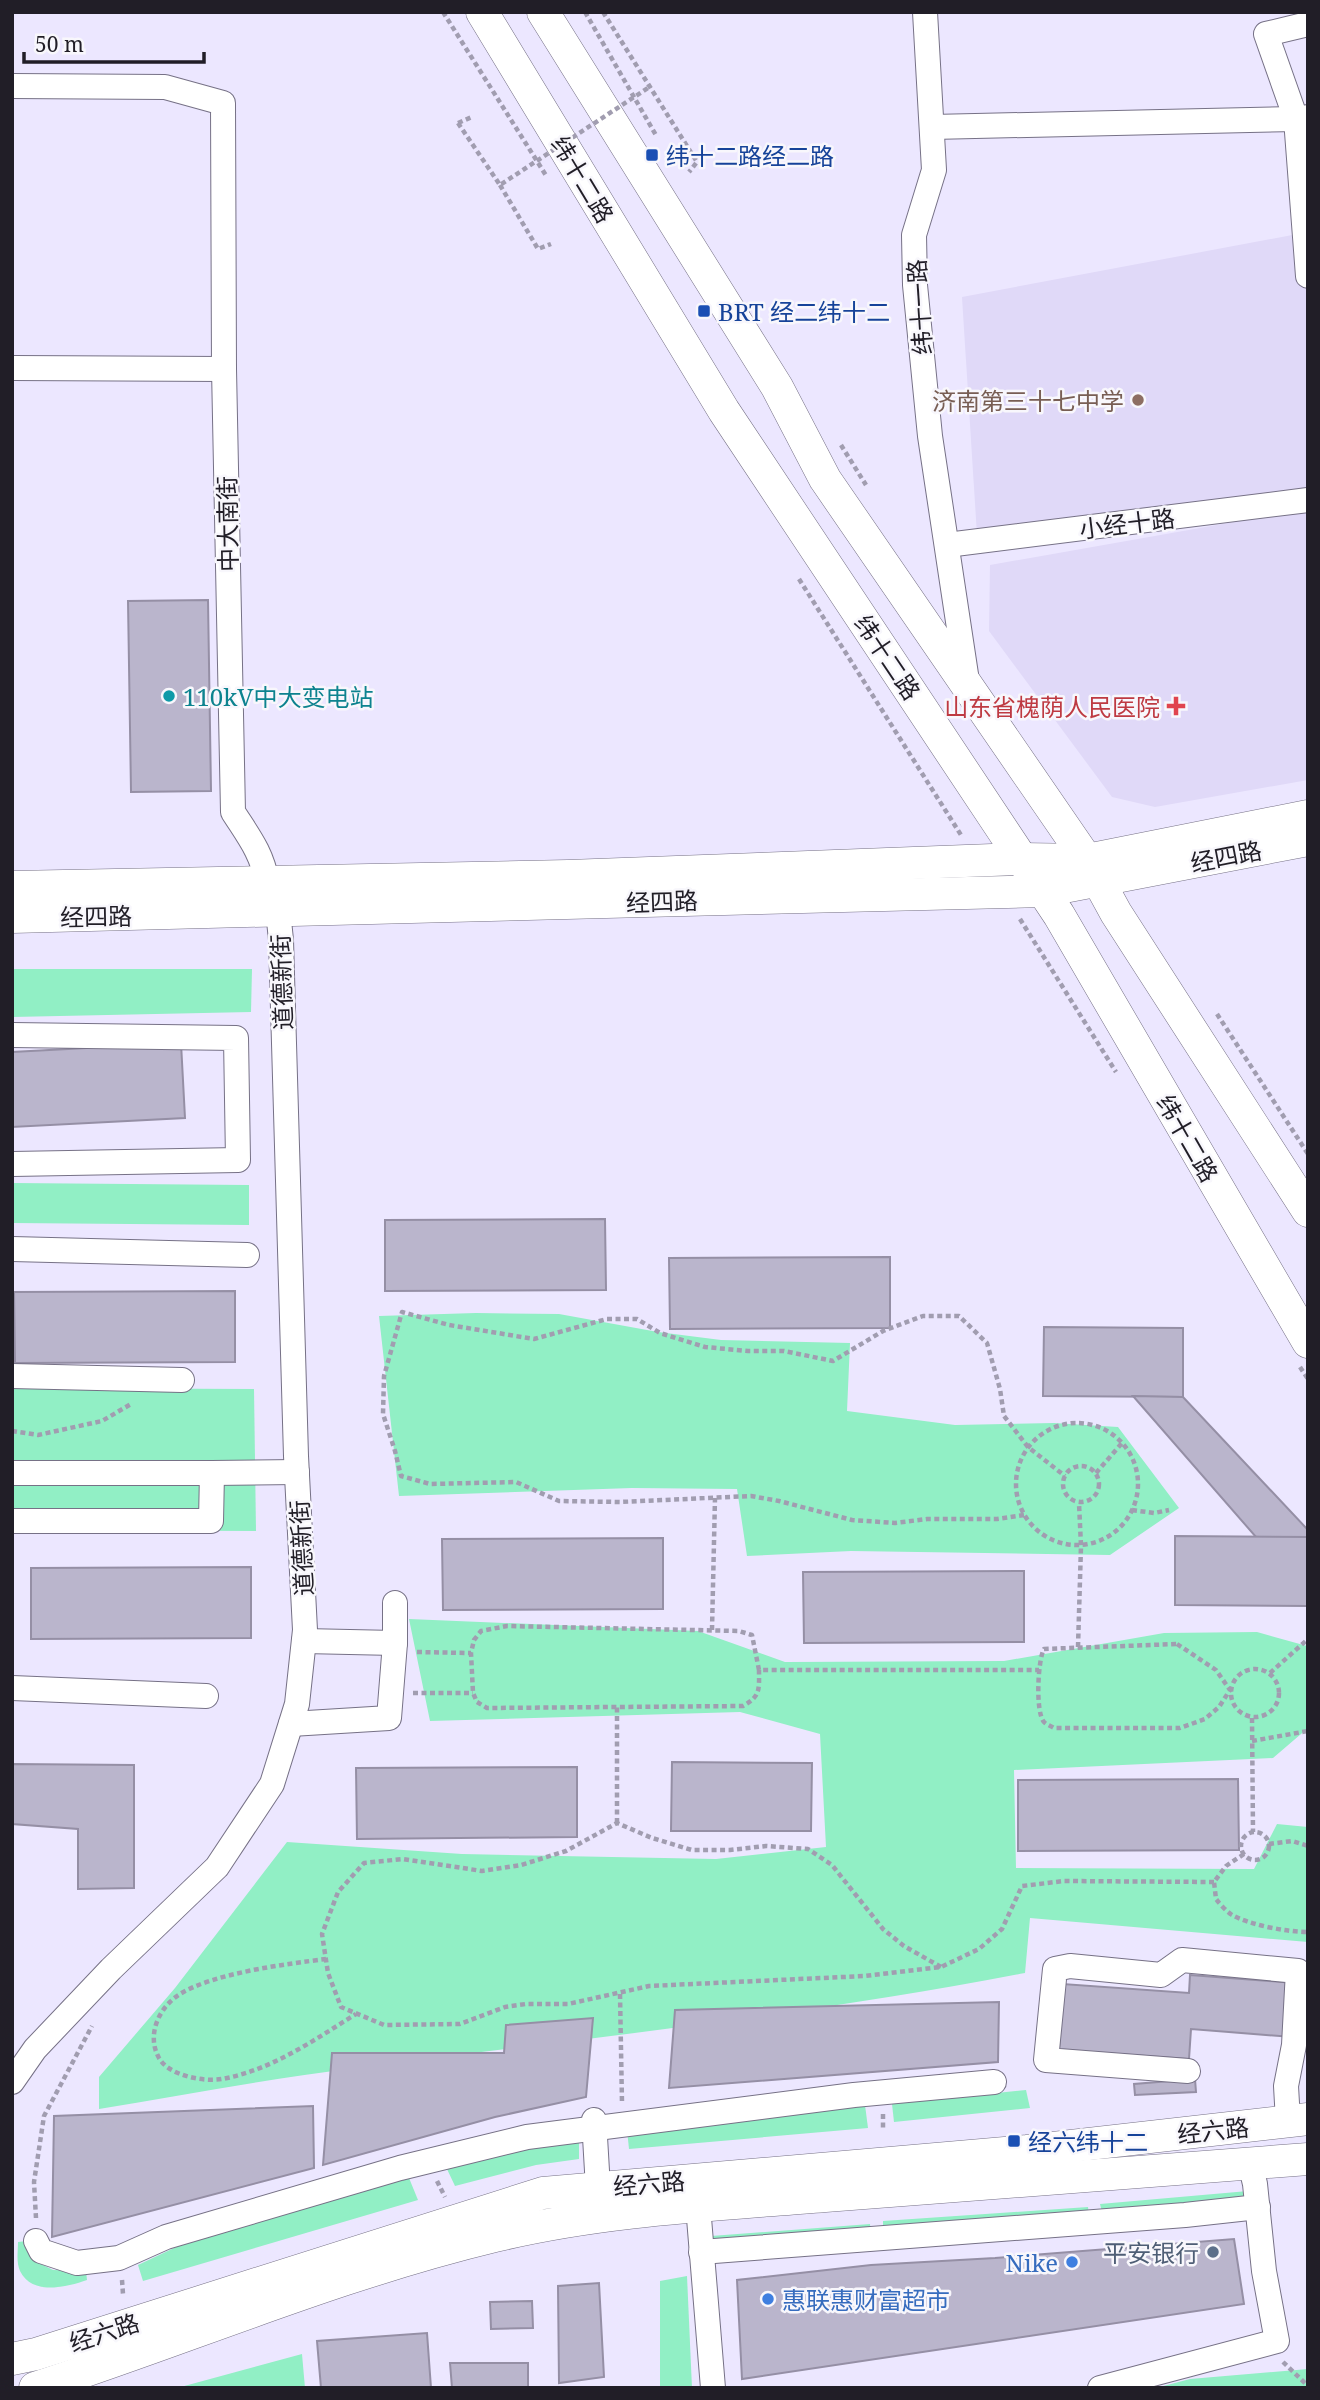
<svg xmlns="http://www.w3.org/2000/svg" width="1320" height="2400" font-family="'Noto Serif','Noto Sans SC',serif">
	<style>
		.built { fill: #e0d9f8 }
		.green { fill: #91efc5 }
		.building { fill: #bab5cc; stroke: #958fa5; stroke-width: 2 }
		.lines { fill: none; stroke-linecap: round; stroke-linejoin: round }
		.minor-casing { stroke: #767186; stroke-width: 26 }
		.major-casing { stroke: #767186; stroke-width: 33 }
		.path { stroke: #a19db0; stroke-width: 4.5; stroke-dasharray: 5 3.5; stroke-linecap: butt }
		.minor { stroke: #fff; stroke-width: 24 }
		.major { stroke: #fff; stroke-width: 32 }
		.path-bridge { stroke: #a19db0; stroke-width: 4.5; stroke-dasharray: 5 3.5; stroke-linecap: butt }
		.transit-dot { fill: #1a4fb4; stroke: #f8f7fc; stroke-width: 2.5 }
		.education-dot { fill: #8d6e63; stroke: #f8f7fc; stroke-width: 2.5 }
		.culture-dot { fill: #0f9aa8; stroke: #f8f7fc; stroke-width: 2.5 }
		.health-dot { fill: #e0444e; stroke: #f8f7fc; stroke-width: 2.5 }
		.service-dot { fill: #5c6f8a; stroke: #f8f7fc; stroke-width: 2.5 }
		.shop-dot { fill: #3f7fe0; stroke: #f8f7fc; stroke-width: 2.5 }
		.labels { text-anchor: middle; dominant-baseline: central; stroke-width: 5; stroke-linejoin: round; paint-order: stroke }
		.transit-label { font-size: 24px; fill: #164399; stroke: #f8f7fc; text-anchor: start }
		.street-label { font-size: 24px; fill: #211e27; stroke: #f8f7fc }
		.education-label { font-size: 24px; fill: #785e54; stroke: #f8f7fc; text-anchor: end }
		.culture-label { font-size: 24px; fill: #0d838f; stroke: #f8f7fc; text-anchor: start }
		.health-label { font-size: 24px; fill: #be3a42; stroke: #f8f7fc; text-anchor: end }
		.service-label { font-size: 24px; fill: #4e5e75; stroke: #f8f7fc; text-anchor: end }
		.shop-label { font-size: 24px; fill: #366cbe; stroke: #f8f7fc; text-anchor: end }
	</style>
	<rect width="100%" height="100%" fill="#ece7ff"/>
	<g class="built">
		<polygon points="1308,232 1308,502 977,535 962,297"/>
		<polygon points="1308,509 1308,780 1155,807 1112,797 989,631 990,565"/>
	</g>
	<g class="green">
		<polygon points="12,969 252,969 251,1012 12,1017"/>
		<polygon points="12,1183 249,1185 249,1225 12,1223"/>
		<polygon points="476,1313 559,1314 658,1332 721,1340 850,1343 847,1411 955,1425 1054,1423 1118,1427 1179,1508 1110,1555 851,1551 747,1556 737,1489 632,1488 399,1496 379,1316"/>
		<polygon points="12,1388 254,1389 256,1531 12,1530"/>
		<path d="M 409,1619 L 698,1631 L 785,1662 L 1004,1661 L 1164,1633 L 1257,1632 L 1307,1646 L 1308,1728 L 1273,1758 L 1014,1770 L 1016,1868 L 1254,1869 L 1277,1824 L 1308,1827 L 1308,1942 L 1030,1918 L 1025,1973 C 803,2016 579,2039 355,2068 C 269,2079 184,2095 99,2109 L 99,2077 L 175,1988 L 287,1842 L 462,1854 L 716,1859 L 826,1847 L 820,1734 L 740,1712 L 430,1721 Z"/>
		<polygon points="1026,2090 1030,2108 894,2122 892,2104"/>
		<polygon points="865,2105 868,2128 629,2149 627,2130"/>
		<polygon points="579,2137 579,2159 536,2165 455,2186 446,2167"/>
		<polygon points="409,2178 418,2200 143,2281 138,2265 191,2240"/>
		<polygon points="1248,2191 1249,2204 1103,2216 1100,2204"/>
		<polygon points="1088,2207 1089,2216 883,2232 883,2221"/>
		<polygon points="870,2224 871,2234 711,2245 711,2236"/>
		<path d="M 27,2241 L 37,2262 L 53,2270 L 86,2271 L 87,2280 C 67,2287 32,2296 20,2271 C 16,2262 18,2251 18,2242 Z"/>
		<polygon points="687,2276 692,2388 660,2388 660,2281"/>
		<polygon points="302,2354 305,2388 177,2388"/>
		<polygon points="1308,2369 1308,2388 1156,2388 1190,2379"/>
	</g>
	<g class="building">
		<polygon points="208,600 211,791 131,792 128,601"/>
		<polygon points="181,1043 185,1118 12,1127 12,1052"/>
		<polygon points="605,1219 606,1290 385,1291 385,1220"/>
		<polygon points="890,1257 890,1328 670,1329 669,1258"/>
		<polygon points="235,1291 235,1362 15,1363 14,1292"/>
		<polygon points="1044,1327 1183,1328 1183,1397 1043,1396"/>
		<polygon points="1133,1396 1183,1397 1308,1530 1308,1537 1256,1537"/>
		<polygon points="1175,1536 1308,1537 1308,1606 1175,1605"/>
		<polygon points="663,1538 663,1609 443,1610 442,1539"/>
		<polygon points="251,1567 251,1638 31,1639 31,1568"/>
		<polygon points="1024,1571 1024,1642 804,1643 803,1572"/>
		<polygon points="672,1762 812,1763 811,1831 671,1831"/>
		<polygon points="12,1764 134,1765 134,1888 78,1889 78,1829 12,1824"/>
		<polygon points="577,1767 577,1837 357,1839 356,1768"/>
		<polygon points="1238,1779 1239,1850 1018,1851 1018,1780"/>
		<polygon points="1190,1975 1295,1983 1292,2037 1191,2029 1189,2059 1059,2050 1063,1984 1189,1993"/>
		<polygon points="999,2002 998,2062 669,2088 675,2010"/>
		<polygon points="593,2018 586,2097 495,2117 323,2165 332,2053 504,2053 506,2025"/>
		<polygon points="1195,2079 1196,2092 1135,2095 1134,2084"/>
		<polygon points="313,2106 314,2168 52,2237 54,2116"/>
		<polygon points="1234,2239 1244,2304 742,2379 737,2280 871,2265 995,2258"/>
		<polygon points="599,2283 604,2377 559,2383 558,2286"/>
		<polygon points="532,2301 533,2328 491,2329 490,2302"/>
		<polygon points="427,2333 431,2388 321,2388 317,2341"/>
		<polygon points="450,2363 528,2363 528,2388 452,2388"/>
	</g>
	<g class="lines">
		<g class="minor-casing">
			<g id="minor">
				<polyline points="925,12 934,170 914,235 915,285 930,436 967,681"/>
				<polyline points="1308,24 1266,34 1296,119 1308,276"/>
				<path d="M 12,86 L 165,87 L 223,103 L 224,369 L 233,812 C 249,837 262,853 267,882"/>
				<polyline points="932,127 1296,119 1308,117"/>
				<polyline points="12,368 224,369"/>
				<polyline points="947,545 1308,500"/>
				<polyline points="12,1035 236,1038 238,1160 12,1164"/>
				<polyline points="12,1249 247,1255"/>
				<polyline points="12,1376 182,1380"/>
				<polyline points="12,1473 212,1473 211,1521 12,1521"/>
				<polyline points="212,1473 297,1472"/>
				<polyline points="304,1641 395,1643"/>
				<polyline points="12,1688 206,1696"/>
				<polyline points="291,1724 389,1718 395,1643 395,1603"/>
				<polyline points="1188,2071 1046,2060 1055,1969 1070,1966 1161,1975 1182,1960 1298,1971 1294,2045 1286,2086 1288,2121"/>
				<polyline points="12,2082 35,2049 111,1969 217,1867 272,1784 297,1704 305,1630 296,1456 281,940 278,911"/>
				<polyline points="594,2120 598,2188"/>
				<polyline points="698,2206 713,2388"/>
				<polyline points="36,2241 41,2251 77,2263 119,2258 166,2237 400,2168 527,2137 854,2095 994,2082"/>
				<polyline points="701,2252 1185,2215 1258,2207"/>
				<polyline points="1100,2388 1277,2341 1264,2271 1255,2184 1250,2163"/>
			</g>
		</g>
		<g class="major-casing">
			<g id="major">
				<polyline points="482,12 724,411 1059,915 1308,1342"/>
				<polyline points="543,12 777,387 825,479 1087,860 1116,913 1308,1211"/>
				<polyline points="12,887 568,876 1021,859 1087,860 1308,816"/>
				<polyline points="12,917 1043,891 1308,840"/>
				<polyline points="12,2359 36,2354 543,2193 1027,2151 1308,2119"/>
				<path d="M 35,2388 C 189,2338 337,2274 495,2236 C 602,2210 715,2205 825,2196 C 986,2183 1147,2170 1308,2159"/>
			</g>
		</g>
		<g class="path">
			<polyline points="443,12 547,177"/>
			<polyline points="585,12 657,137"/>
			<polyline points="603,12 697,162 689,172"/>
			<polyline points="458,123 472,117"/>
			<polyline points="500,185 538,249 551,244"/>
			<polyline points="841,445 866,485"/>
			<polyline points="799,579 961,835"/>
			<polyline points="1020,919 1116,1072"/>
			<polyline points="1217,1014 1308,1154"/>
			<polyline points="1300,1367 1308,1379"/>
			<circle cx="1077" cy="1484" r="61"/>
			<polyline points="12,1431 38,1435 102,1421 131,1404"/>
			<circle cx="1081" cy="1484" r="18"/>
			<polyline points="1096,1473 1122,1443"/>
			<polyline points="1132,1510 1154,1513 1169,1510"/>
			<polyline points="1024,1515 997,1519 927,1519 895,1523 852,1520 779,1501 751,1496 620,1502 559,1501 516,1482 430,1484 401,1476 395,1451 383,1414 384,1376 402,1312 449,1325 534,1339 607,1319 637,1319 660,1333 705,1347 748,1351 784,1351 833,1361 883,1331 923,1316 959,1316 987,1343 1000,1389 1004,1416 1028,1447 1065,1476"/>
			<polyline points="712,1630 715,1498"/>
			<path d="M 1177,1644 L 1216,1670 L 1230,1690 L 1219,1707 L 1205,1719 L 1180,1728 L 1054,1728 C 1051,1726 1047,1725 1044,1722 C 1035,1712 1038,1659 1044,1649 Z"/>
			<polyline points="1078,1647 1081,1546 1079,1503"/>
			<polyline points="417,1652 471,1653"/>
			<circle cx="1255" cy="1693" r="24"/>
			<path d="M 759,1670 L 752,1635 L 739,1631 L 507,1626 L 481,1631 L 474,1640 L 471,1653 L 473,1693 L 477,1702 L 487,1708 L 743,1706 C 761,1696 759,1689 759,1670 L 1039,1670"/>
			<polyline points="1270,1673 1308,1639"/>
			<polyline points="413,1693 473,1693"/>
			<polyline points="1252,1718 1253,1832"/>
			<polyline points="1252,1741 1308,1731"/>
			<polyline points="617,1823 617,1707"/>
			<circle cx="1255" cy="1846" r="14"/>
			<polyline points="1269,1844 1292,1841 1308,1846"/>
			<path d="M 1244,1854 L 1226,1866 L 1214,1882 L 1216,1899 C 1220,1904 1226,1911 1232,1915 C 1250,1925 1287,1932 1308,1932"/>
			<path d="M 326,1959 C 286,1964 214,1973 180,1994 C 159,2007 146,2035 159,2058 C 169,2076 204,2082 222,2079 C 272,2070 314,2040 356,2014"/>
			<polyline points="941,1967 904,1946 883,1929 832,1865 808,1849 766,1846 730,1850 692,1850 652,1838 617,1823 566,1851 521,1865 482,1871 403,1859 364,1863 338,1892 322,1934 328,1973 341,2007 384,2025 460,2024 505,2007 526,2004 568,2004 649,1986 865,1976 941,1967 979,1949 1002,1929 1022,1886 1064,1881 1214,1882"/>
			<polyline points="620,1994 622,2103"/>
			<polyline points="883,2114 883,2130"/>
			<polyline points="437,2181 445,2197"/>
			<polyline points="36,2218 34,2182 44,2116 92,2026"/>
			<polyline points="122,2280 123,2294"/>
			<polyline points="1283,2362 1308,2386"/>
		</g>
		<use href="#minor" class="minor"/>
		<use href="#major" class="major"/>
		<polyline class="path-bridge" points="458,123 500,185 651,86"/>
	</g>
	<g class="transit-dot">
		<rect x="645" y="148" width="14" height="14" rx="3.5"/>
		<rect x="697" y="304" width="14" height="14" rx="3.5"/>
		<rect x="1007" y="2134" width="14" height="14" rx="3.5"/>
	</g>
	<circle class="education-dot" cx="1138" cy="400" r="7"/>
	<circle class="culture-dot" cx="169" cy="696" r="7"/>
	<path class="health-dot" d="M1172.5 695.5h7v7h7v7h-7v7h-7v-7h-7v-7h7z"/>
	<circle class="service-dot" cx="1213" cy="2252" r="7"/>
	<g class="shop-dot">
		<circle cx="1072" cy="2262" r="7"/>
		<circle cx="768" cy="2299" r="7"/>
	</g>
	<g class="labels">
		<g class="transit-label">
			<text x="666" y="155">纬十二路经二路</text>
			<text x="718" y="311">BRT 经二纬十二</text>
			<text x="1028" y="2141">经六纬十二</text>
		</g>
		<g class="street-label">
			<text transform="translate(583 179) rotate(59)">纬十二路</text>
			<text transform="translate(919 307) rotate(-94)">纬十一路</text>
			<text transform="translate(1127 523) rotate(-7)">小经十路</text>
			<text transform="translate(227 524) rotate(-91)">中大南街</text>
			<text transform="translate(888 657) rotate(56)">纬十二路</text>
			<text transform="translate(1226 856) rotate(-11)">经四路</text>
			<text transform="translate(662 901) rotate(-2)">经四路</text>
			<text transform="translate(96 916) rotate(-1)">经四路</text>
			<text transform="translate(281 982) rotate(-92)">道德新街</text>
			<text transform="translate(1188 1138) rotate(60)">纬十二路</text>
			<text transform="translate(301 1548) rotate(-93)">道德新街</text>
			<text transform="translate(1213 2130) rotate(-6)">经六路</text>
			<text transform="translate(649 2183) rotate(-5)">经六路</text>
			<text transform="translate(104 2332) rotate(-18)">经六路</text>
		</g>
		<g class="education-label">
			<text x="1124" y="400">济南第三十七中学</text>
		</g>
		<g class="culture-label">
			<text x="183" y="696">110kV中大变电站</text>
		</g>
		<g class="health-label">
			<text x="1160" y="706">山东省槐荫人民医院</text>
		</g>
		<g class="service-label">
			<text x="1199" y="2252">平安银行</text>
		</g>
		<g class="shop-label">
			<text x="1058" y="2262">Nike</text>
			<text x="782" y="2299" text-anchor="start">惠联惠财富超市</text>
		</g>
	</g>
	<rect width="1320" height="2400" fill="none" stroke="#211e27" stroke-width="28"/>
	<path d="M24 52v10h180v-10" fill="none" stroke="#211e27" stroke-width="3.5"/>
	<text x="35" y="52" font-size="21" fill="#211e27" stroke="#f8f7fc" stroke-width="5" paint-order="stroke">50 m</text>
</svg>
